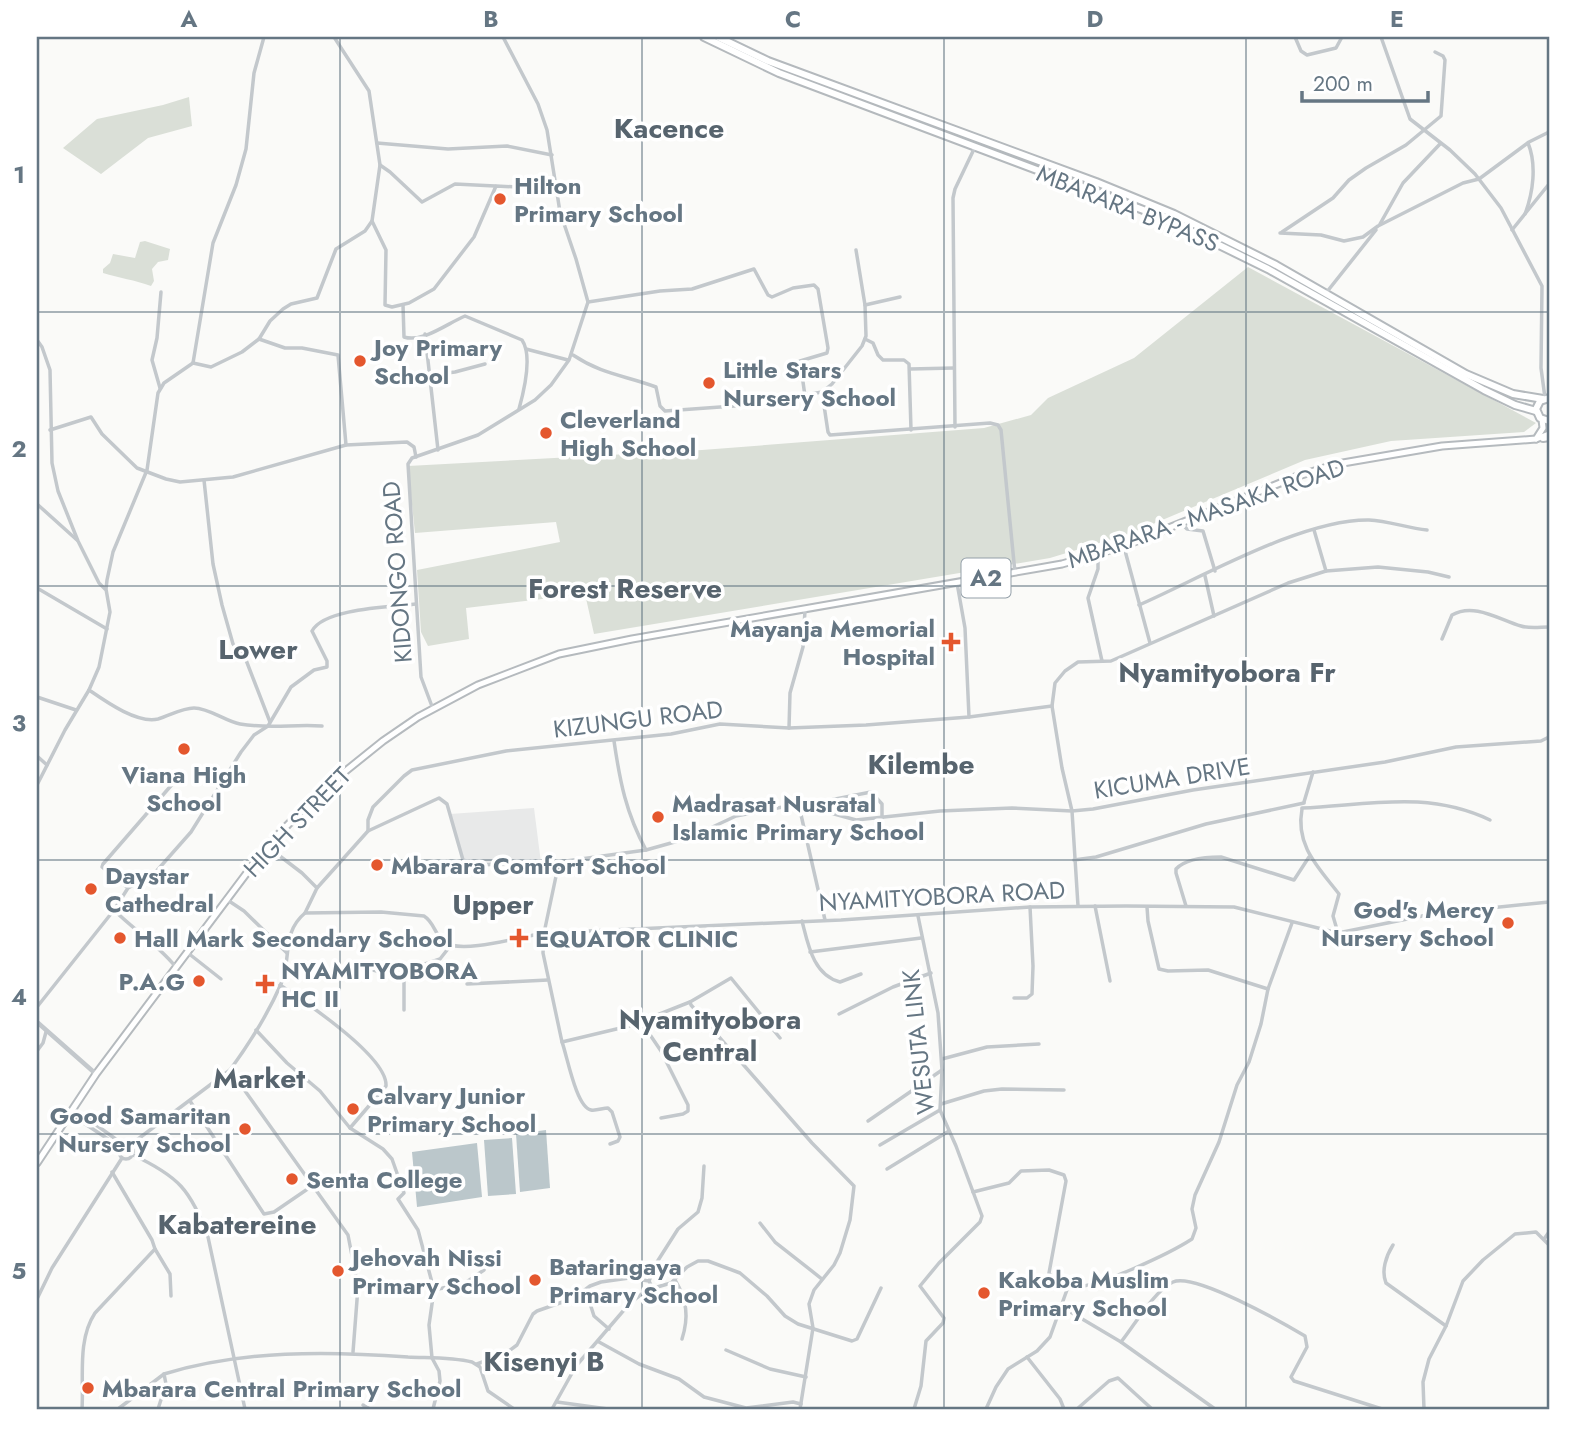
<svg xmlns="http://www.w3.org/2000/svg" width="1586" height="1446" font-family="Jost,sans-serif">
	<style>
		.built { fill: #e8e9e9 }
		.green { fill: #dadfd7 }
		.water { fill: #bbc7cb }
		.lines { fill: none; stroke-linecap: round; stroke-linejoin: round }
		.primary-casing { stroke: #b5babe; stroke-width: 9 }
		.trunk-casing { stroke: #b4b9bd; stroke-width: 10 }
		.minor { stroke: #c3c8cc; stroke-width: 3.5 }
		.tertiary { stroke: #c3c8cc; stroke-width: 4.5 }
		.primary { stroke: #fff; stroke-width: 5 }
		.trunk { stroke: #fff; stroke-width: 6 }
		.grid { fill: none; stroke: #657683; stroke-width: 2; stroke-opacity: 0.55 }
		.poi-dot { fill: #e4572e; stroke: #fff; stroke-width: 2.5 }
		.labels { text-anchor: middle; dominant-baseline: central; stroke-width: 7; stroke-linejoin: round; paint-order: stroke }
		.shield { fill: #fff; stroke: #939fa8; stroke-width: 2 }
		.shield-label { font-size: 23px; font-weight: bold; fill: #657683 }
		.poi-label { font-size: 24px; font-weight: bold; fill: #657683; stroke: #fff; text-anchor: start }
		.street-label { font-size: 24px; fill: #657683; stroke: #fff }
		.quarter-label { font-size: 28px; font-weight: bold; fill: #57646e; stroke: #fff }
		.neatline { fill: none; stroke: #657683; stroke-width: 2.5 }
		.grid-label { font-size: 23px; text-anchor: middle; font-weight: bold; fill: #657683 }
	</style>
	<rect width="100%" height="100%" fill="#fafaf8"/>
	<polygon class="built" points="534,808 541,863 470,863 463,860 450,814"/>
	<g class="green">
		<polygon points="189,97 192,126 148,138 101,174 63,148 97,119 163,105"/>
		<path d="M 145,241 L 170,249 L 168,260 L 158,262 L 152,269 L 154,281 L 151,286 C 135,280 119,278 103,273 L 103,269 L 110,263 L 113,254 L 135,258 L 140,242 Z"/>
		<polygon points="1248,267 1536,423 1524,432 1391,441 1305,460 1129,534 1050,558 594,634 585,594 466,608 469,639 428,646 421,632 417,570 560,542 556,522 415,533 408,466 702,450 984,428 1031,415 1048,398 1134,358"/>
	</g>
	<g class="water">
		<polygon points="546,1130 550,1188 520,1192 516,1134"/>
		<polygon points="512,1138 516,1194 488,1196 484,1140"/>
		<polygon points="477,1143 482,1197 417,1207 412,1152"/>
	</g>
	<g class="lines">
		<g class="primary-casing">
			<g id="primary">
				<polyline points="1536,439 1543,428 1542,420"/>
				<polyline points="37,1163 96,1074 267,846 322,790 383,741 418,717 478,685 559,654 632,639 1062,564 1124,546 1295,477 1337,464 1442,446 1536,439 1549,434"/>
			</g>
		</g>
		<g class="trunk-casing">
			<g id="trunk">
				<polyline points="704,37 779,73 1162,217 1268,269 1484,390 1515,405 1536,411"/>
				<polyline points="718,37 768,61 1096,182 1174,214 1276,265 1466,374 1513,394 1543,399"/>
				<polyline points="1549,398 1540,401 1536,409 1540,418 1549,421"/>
				<polyline points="1543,438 1549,437"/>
			</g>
		</g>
		<g class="minor">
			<polyline points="1295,37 1301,51 1307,55 1336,48 1342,37"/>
			<polyline points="1381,37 1410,119 1450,150 1475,174 1501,208 1542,286 1541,368 1545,398"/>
			<polyline points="377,143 448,149 507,146 552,155"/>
			<polyline points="380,165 390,172 422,202 455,184 495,186"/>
			<path d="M 1525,214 C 1533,193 1537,165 1528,143"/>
			<polyline points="372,221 386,250 385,305 392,307 409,303 434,289 474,237 496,186 556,189"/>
			<polyline points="1380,224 1403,183 1440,144"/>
			<polyline points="1512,230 1549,184"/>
			<polyline points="1282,232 1333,198 1349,180 1366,168 1406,145 1441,116 1445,60 1443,56 1435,52"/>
			<polyline points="1280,233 1321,235 1344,241 1363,237 1378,226 1463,183 1479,179 1529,142 1549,132"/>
			<polyline points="1326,293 1376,230"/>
			<polyline points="588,302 660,291 692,289 754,269 768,295 772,297 793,288 814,285 818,289 828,348 827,353 800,361 805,396"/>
			<path d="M 403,305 L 404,337 C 423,343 448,323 465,316 L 522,340 C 533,356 524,391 519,409"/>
			<polyline points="865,305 900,297"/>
			<polyline points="425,334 438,450"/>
			<polyline points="259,339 285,348 302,348 338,355 346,445"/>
			<polyline points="865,339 873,343 878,355 883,360 904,360 909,364 911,430"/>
			<polyline points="37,340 42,347 50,370 52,463 58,491 78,541 99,583 105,589"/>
			<polyline points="526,349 568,360"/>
			<path d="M 573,355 C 603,375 624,375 656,387 L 660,406 L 665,411 L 748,405 L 822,392 L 832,384 L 862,346 L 866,336 L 865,305 L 856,250"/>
			<polyline points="193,363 211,367 242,352 259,339 270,321 283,309 291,304 317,298 336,249 365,231 372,221 380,165 369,91 334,37"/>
			<polyline points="193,363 213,243 236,185 246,149 254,73 264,37"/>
			<polyline points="910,369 954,368"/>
			<polyline points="431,375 455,372 485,364"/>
			<polyline points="160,388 152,360 157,338 161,292"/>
			<polyline points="822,392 828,432 830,435 990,423 998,425 1001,430 1015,573"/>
			<polyline points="955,427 953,198 955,189 975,147"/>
			<polyline points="50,430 91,417 102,434 137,468 166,479 180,482 233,477 346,445 407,442 414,447 416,457"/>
			<polyline points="204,480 213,564 222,605 233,644 246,660 270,722"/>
			<polyline points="37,504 77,540"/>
			<polyline points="1181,523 1187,529 1203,531 1215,571"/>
			<polyline points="1314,530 1326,571"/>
			<polyline points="1124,547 1150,643"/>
			<polyline points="1098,554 1098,569 1088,598 1102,661"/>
			<polyline points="1205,576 1214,616"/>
			<polyline points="957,583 965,628 969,717"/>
			<polyline points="37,588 107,629"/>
			<path d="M 1139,605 C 1201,578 1302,519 1369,520 C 1389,521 1407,528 1427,530"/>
			<path d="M 1442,639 L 1452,615 C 1474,602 1500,620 1521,626 C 1530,629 1540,627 1549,627"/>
			<path d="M 89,690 C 105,701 137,724 158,719 C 169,716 182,708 194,708 C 209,708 225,721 240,724 C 268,729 295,724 322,726"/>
			<polyline points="37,697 76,710"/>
			<polyline points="433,709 421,677 408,464 412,458 478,435 535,400 551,385 569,360 588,302 576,259 560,212 547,130 538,104 503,37"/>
			<polyline points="789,728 790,693 803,647 805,610"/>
			<path d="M 614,741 C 620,782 626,813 646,850"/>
			<polyline points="37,756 47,765"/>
			<polyline points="37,785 65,730 89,690 99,667 110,612 106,589 107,580 113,552 147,470 158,393 164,383 193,363"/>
			<polyline points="1304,802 1313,772"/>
			<polyline points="805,805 871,792 882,804 882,818"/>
			<polyline points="799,806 825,920"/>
			<path d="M 1302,808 C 1369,805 1427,790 1490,820"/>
			<path d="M 1302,809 C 1295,846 1319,868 1339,894 L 1333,916 L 1338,933"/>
			<polyline points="368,831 439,798 447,804 463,860 479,865 559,862 646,850 689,838 736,816 788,806 809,807 856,820 940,811 1012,808 1072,811 1093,809 1193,790 1385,762 1456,747 1541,741 1549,737"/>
			<polyline points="268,847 302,873 317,888"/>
			<polyline points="1074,860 1096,857 1206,824 1304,803"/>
			<polyline points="559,862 544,933 543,953 562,1042 629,1026 690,1002 691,1005 812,1143 854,1186 850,1220 840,1253 834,1265 814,1290 809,1304 813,1328 800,1409"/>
			<polyline points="128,888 102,867 103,864 182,773"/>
			<polyline points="226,899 244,911 287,953"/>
			<polyline points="1078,906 1072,811 1062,768 1052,706 1055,683 1065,671 1078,662 1111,661 1288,583 1326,571 1378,567 1428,572 1449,577"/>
			<polyline points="1095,906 1110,981"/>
			<path d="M 1186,906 L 1176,873 L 1176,869 C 1186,858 1207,857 1221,857 L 1294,880 L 1309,857"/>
			<polyline points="1147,907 1148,921 1159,969 1168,971 1208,970 1268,989"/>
			<path d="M 114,910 C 134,930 157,944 175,966"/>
			<polyline points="305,913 317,888 368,831 368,820 373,807 404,776 412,770 506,751 671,734 720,724 789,728 866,725 969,717 1052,706"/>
			<path d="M 802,921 C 808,944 813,975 840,982 L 861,974"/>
			<polyline points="810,952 921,938"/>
			<polyline points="188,953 221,979"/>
			<polyline points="350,966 358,970 373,970 403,978"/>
			<polyline points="467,984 548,980"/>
			<path d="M 280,985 C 304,1001 388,1057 386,1086 L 350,1128"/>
			<polyline points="1014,998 1027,998 1032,994 1033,966 1030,907"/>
			<polyline points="690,1002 731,978 780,1038"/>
			<path d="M 37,1007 L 114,910 L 128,888 L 153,875 L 191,832 L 241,752 L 254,735 L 268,726 L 291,687 L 314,670 L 327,667 L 327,661 L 312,631 C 324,608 392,607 416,604"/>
			<polyline points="404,1010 404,971 440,959 451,945"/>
			<polyline points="839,1014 893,987 931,973"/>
			<polyline points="640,1020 661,1051 688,1105 688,1111 683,1114 661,1118"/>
			<polyline points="256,1030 287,1063 320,1091 350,1128 383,1149 392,1159 404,1193 398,1199 418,1230 434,1290"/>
			<path d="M 562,1042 C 567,1055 576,1107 591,1110 C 596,1111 603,1108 608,1108 L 612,1112 L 620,1137 L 618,1141 L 610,1144"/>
			<polyline points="37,1051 43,1043 46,1032"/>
			<polyline points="942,1059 987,1047 1039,1044"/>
			<polyline points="230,1070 348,1235 358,1287 353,1352"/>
			<polyline points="190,1101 264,1214 274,1212 312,1186"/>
			<polyline points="941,1104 984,1091 1002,1089 1064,1090"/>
			<polyline points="74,1109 124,1145"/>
			<polyline points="70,1114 111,1141 119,1150"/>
			<polyline points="868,1121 942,1070"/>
			<circle cx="126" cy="1152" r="7"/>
			<path d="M 130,1145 L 230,1070 C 249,1044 268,1014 281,984 C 292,959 281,933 305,913 L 381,912 L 424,916 C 434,922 435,935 444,942 C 461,955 523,936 544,933 L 841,920 L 1030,907 L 1126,906 L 1234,907 L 1338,933 L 1432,914 L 1549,902"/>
			<polyline points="880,1145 940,1110"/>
			<path d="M 133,1155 C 178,1176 191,1190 208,1237 L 245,1409"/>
			<polyline points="887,1169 949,1131"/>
			<path d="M 973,1192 L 1009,1183 L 1021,1171 L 1049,1170 L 1064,1175 L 1066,1181 L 1049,1273 C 1053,1280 1063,1286 1071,1287 C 1094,1290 1172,1252 1192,1239 L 1196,1228 L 1192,1209 L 1195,1195 L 1219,1142 L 1237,1085 L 1249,1062 L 1261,1024 L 1268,989 L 1292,923"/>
			<polyline points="760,1223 775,1242 822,1279"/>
			<polyline points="1544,1239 1549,1232"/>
			<path d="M 1393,1245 C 1386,1256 1381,1271 1386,1283 L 1446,1326"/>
			<polyline points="155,1249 170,1274 171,1296"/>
			<path d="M 675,1280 C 687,1300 689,1317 682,1339"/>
			<polyline points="649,1281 657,1262 678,1229 698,1212 702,1198 704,1166"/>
			<polyline points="586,1291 594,1316 609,1329"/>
			<polyline points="37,1299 52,1268 122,1158"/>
			<polyline points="1062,1307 1121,1342 1215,1409"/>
			<polyline points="599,1342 639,1364 679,1379 704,1397 746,1408 793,1402 801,1404"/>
			<path d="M 1121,1342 C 1134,1326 1154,1291 1173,1282 C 1194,1272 1283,1323 1305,1336 L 1307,1347 L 1291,1377 L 1294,1381 L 1382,1409"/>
			<polyline points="726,1350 770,1369 806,1377"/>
			<polyline points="1027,1357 1060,1399 1064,1409"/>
			<polyline points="477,1364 506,1353 517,1345 533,1314 537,1311 574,1298 590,1286 601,1282 629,1278 649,1281 652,1287"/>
			<polyline points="557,1402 608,1409"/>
			<polyline points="363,1405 370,1409"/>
			<path d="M 82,1409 C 84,1378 77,1340 95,1313 L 155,1249 L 152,1240 L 112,1172"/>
			<polyline points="118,1409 164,1374"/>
			<path d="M 158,1409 L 166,1384 L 164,1374 C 243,1350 327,1351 408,1357 C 429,1358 452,1357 472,1362 L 480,1367 L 488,1391 L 514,1409"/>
			<polyline points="433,1409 440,1381 439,1371 432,1358 429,1325 434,1290 465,1283 484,1270"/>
			<polyline points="552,1409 576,1366 630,1303 647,1290 671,1283 687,1267 698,1261 708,1261 740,1273 767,1296 785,1316 798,1324 852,1341 857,1339 881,1288"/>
			<polyline points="914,1409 921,1386 926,1341 943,1323 944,1318 920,1286 939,1263 980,1222 982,1216 956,1146 940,1110 942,1070 938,1013 918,916"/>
			<polyline points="986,1409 996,1387 1008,1369 1037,1351 1050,1337 1068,1287"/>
			<polyline points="1077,1409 1109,1381 1118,1378 1152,1409"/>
			<polyline points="1424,1409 1423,1382 1429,1359 1446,1326 1463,1281 1483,1260 1515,1234 1536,1232 1549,1245"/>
		</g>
		<polyline class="tertiary" points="37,1022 96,1074"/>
		<use href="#primary" class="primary"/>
		<use href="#trunk" class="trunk"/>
	</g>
	<path class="grid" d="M 340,37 L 340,1409M 642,37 L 642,1409M 944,37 L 944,1409M 1246,37 L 1246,1409M 37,312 L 1549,312M 37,586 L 1549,586M 37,860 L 1549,860M 37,1134 L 1549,1134"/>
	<g class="poi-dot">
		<circle cx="500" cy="199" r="7"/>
		<circle cx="360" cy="361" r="7"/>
		<circle cx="709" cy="383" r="7"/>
		<circle cx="546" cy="433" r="7"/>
		<path d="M947.5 631.5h7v7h7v7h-7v7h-7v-7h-7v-7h7z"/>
		<circle cx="184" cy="749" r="7"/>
		<circle cx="658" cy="817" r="7"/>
		<circle cx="377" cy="865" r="7"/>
		<circle cx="91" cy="889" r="7"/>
		<circle cx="1508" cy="923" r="7"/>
		<circle cx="120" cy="938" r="7"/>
		<path d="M515.5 927.5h7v7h7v7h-7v7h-7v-7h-7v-7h7z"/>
		<circle cx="199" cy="981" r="7"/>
		<path d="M261.5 973.5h7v7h7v7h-7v7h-7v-7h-7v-7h7z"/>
		<circle cx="353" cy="1109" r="7"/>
		<circle cx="245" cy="1129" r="7"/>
		<circle cx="292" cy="1179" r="7"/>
		<circle cx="338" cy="1271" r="7"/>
		<circle cx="535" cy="1280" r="7"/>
		<circle cx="984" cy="1293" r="7"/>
		<circle cx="88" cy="1388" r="7"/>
	</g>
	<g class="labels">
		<rect class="shield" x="961.5" y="558.5" width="49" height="39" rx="5"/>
		<g class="shield-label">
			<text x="986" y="578">A2</text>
		</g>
		<g class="poi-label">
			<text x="514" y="185">Hilton<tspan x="514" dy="28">Primary School</tspan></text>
			<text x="374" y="347">Joy Primary<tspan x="374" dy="28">School</tspan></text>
			<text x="723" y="369">Little Stars<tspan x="723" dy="28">Nursery School</tspan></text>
			<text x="560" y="419">Cleverland<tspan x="560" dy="28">High School</tspan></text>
			<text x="935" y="628" text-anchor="end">Mayanja Memorial<tspan x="935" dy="28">Hospital</tspan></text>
			<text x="184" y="774" text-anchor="middle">Viana High<tspan x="184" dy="28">School</tspan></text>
			<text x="672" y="803">Madrasat Nusratal<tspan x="672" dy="28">Islamic Primary School</tspan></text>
			<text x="391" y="865">Mbarara Comfort School</text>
			<text x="105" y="875">Daystar<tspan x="105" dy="28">Cathedral</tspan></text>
			<text x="1494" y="909" text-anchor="end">God's Mercy<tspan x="1494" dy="28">Nursery School</tspan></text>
			<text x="134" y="938">Hall Mark Secondary School</text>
			<text x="535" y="938">EQUATOR CLINIC</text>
			<text x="281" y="970">NYAMITYOBORA<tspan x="281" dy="28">HC II</tspan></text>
			<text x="185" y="981" text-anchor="end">P.A.G</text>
			<text x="367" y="1095">Calvary Junior<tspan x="367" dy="28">Primary School</tspan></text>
			<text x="231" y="1115" text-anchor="end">Good Samaritan<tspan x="231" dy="28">Nursery School</tspan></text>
			<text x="306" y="1179">Senta College</text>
			<text x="352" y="1257">Jehovah Nissi<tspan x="352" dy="28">Primary School</tspan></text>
			<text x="549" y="1266">Bataringaya<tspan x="549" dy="28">Primary School</tspan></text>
			<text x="998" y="1279">Kakoba Muslim<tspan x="998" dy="28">Primary School</tspan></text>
			<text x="102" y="1388">Mbarara Central Primary School</text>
		</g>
		<g class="street-label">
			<text transform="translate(1128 208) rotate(22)">MBARARA BYPASS</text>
			<text transform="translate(1206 513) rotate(-19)">MBARARA - MASAKA ROAD</text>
			<text transform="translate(397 572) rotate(-94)">KIDONGO ROAD</text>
			<text transform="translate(638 719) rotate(-7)">KIZUNGU ROAD</text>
			<text transform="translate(1172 778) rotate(-9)">KICUMA DRIVE</text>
			<text transform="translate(297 822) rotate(-46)">HIGH STREET</text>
			<text transform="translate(942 896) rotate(-3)">NYAMITYOBORA ROAD</text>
			<text transform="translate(918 1042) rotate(-96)">WESUTA LINK</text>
		</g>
		<g class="quarter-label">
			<text x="669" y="128">Kacence</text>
			<text x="625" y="588">Forest Reserve</text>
			<text x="258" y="649">Lower</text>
			<text x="1227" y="672">Nyamityobora Fr</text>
			<text x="921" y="764">Kilembe</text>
			<text x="493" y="904">Upper</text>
			<text x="710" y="1019">Nyamityobora<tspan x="710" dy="32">Central</tspan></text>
			<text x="259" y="1078">Market</text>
			<text x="237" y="1224">Kabatereine</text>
			<text x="544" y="1361">Kisenyi B</text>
		</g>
	</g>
	<rect width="1586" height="1446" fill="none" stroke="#ffffff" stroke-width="77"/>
	<path d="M1302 91v10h126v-10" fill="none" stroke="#657683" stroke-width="3.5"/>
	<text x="1313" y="91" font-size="21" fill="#657683" stroke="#ffffff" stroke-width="5" paint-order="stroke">200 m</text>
	<rect x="38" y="38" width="1510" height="1370" class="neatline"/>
	<g class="grid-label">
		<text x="189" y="27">A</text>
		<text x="491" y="27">B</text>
		<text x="793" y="27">C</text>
		<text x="1095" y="27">D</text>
		<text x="1397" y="27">E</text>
		<text x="19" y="183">1</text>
		<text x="19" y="457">2</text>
		<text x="19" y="731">3</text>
		<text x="19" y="1005">4</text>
		<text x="19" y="1279">5</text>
	</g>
</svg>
